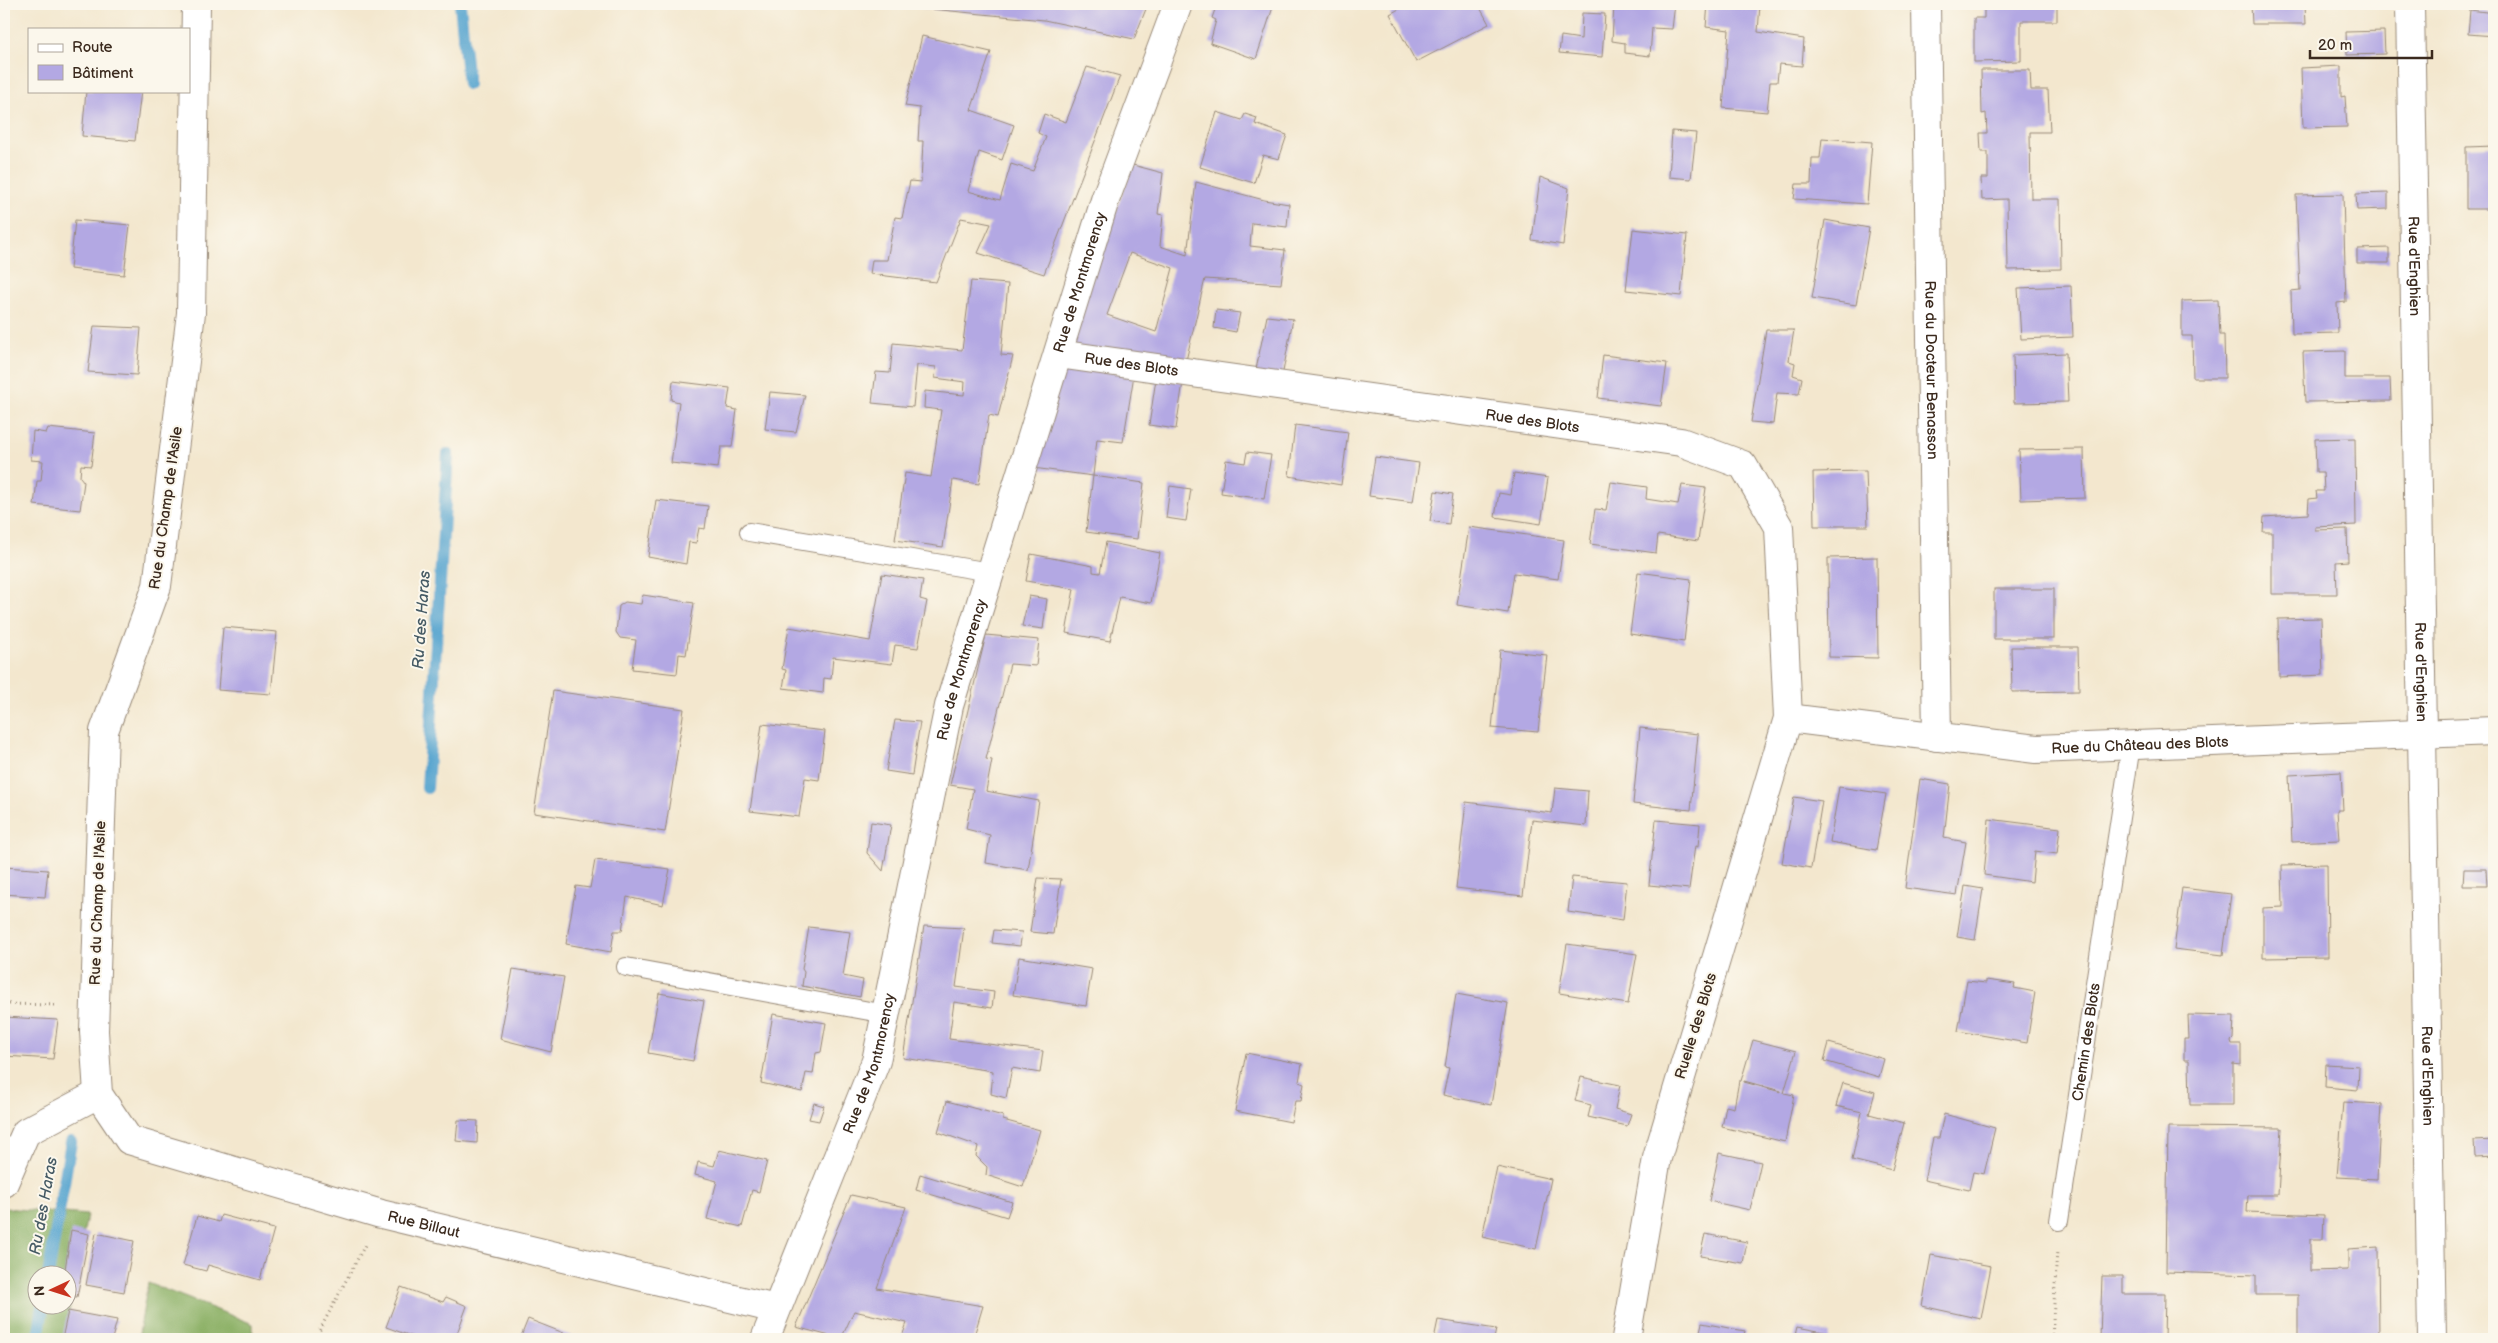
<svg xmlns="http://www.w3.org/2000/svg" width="2498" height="1343" font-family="'Balsamiq Sans',sans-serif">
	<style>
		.forest { fill: #8cb166; stroke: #646e42; fill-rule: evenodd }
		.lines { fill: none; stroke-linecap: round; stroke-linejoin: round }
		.stream { stroke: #56a4cf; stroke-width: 12 }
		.building { fill: #b3a8e3; fill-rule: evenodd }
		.service-casing { stroke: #978876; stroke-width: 20 }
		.minor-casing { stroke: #978876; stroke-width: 30 }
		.path { stroke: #978876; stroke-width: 3; stroke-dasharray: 1 4; stroke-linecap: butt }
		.service { stroke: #fff; stroke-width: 18 }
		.minor { stroke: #fff; stroke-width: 28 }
		.labels { text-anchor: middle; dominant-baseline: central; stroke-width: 4; stroke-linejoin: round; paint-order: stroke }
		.street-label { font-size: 15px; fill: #3b2a1e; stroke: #fbf7ec }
		.water-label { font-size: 16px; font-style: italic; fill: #465b65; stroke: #fbf7ec }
	</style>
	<rect width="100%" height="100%" fill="#fbf7ec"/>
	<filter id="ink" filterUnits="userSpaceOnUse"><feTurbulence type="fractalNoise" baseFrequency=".02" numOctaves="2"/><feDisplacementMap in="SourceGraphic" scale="10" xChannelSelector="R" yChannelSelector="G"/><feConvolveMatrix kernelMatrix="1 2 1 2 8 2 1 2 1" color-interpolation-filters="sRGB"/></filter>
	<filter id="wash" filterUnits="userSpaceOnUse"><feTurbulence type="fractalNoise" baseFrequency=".0096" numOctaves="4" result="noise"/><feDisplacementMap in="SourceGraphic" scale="20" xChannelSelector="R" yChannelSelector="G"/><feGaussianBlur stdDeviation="1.12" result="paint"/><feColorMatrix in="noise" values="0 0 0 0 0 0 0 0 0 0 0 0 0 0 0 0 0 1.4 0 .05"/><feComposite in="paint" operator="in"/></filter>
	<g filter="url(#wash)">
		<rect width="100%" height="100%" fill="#f3e7ce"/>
		<g class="forest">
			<path d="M 4,1208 L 87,1215 L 64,1339 L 4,1339 ZM 38,1276 L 68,1276 L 68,1306 L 38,1306 Z"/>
			<polygon points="148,1283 253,1324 253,1339 138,1339"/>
		</g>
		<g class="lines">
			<g class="stream">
				<polyline points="460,4 468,84"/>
				<polyline points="427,788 448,454"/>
				<polyline points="48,1276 71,1142"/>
				<polyline points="38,1339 43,1306"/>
			</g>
		</g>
		<g id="blocks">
			<g class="building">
				<polygon points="879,4 1148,4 1134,39 1044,20"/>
				<polygon points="1217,4 1274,4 1256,59 1210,43 1216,20 1212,18"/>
				<polygon points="1408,4 1478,4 1489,24 1416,62 1390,14"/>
				<polygon points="1614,4 1675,4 1672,29 1652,28 1650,56 1625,53 1625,43 1612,41"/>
				<polygon points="1708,4 1760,4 1758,32 1804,39 1802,66 1779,64 1777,82 1770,82 1767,112 1723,108 1729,30 1706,27"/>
				<polygon points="1984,4 2057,4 2057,21 2021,21 2021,61 1974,62 1974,18 1984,18"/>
				<polygon points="2251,4 2305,4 2306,24 2252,24"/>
				<polygon points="2470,10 2494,13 2494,36 2468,34"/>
				<polygon points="1582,13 1605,14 1602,57 1559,53 1561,36 1581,39"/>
				<polygon points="2384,31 2385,54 2347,55 2346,32"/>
				<polygon points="922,36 991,52 971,110 1014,125 1002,160 979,152 968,191 1000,200 1011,164 1033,171 1046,137 1038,133 1044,114 1066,122 1087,67 1120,76 1044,274 978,253 991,224 961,218 936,282 870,274 872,260 887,260 895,217 902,218 910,181 921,182 923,141 918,141 920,108 905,106"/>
				<polygon points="2341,66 2341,97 2345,96 2347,127 2303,128 2301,68"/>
				<polygon points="1981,70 2030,70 2031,90 2048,90 2050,132 2030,132 2031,199 2060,199 2061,269 2008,270 2007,199 1982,200 1981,178 1988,178 1988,152 1981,152 1980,133 1987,133 1986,113 1982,114"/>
				<polygon points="86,91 141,91 135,141 82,136"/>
				<polygon points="1217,112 1242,120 1245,114 1257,118 1255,124 1287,135 1279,159 1263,155 1254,183 1200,167"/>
				<polygon points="1672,131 1696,133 1691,179 1669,177"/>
				<polygon points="1822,138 1872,142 1867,204 1794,199 1796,184 1811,184 1812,158 1820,158"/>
				<polygon points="2494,146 2494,209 2466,209 2466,147"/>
				<path d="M 1133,165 L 1163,173 L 1158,214 L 1163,215 L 1160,246 L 1187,255 L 1196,182 L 1264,200 L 1289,204 L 1287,227 L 1252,223 L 1250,246 L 1285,250 L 1281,284 L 1205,279 L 1185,365 L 1073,347 L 1076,320 ZM 1130,253 L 1173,268 L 1156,332 L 1107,315 Z"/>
				<polygon points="1540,177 1569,188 1563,245 1532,240"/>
				<polygon points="2388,193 2388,209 2357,210 2356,194"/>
				<polygon points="2343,194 2346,302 2337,303 2338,333 2292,334 2291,291 2300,290 2296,195"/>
				<polygon points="75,220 130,225 124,275 70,269"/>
				<polygon points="1825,220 1869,228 1856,305 1812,298"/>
				<polygon points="1633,229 1687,235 1681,296 1626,290"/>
				<polygon points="2389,248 2389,263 2357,263 2357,249"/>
				<polygon points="971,281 1008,284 1001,355 1013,356 998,417 989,415 979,484 953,480 943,547 895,540 905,473 931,477 941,410 924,408 925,391 964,395 965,382 935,378 936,367 917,365 913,407 872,403 876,372 890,373 893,343 962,350"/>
				<polygon points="2071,286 2073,337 2021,339 2018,288"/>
				<polygon points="2218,300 2220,335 2224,335 2225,378 2193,378 2192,336 2182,336 2182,301"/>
				<polygon points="1216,310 1240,313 1236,332 1214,328"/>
				<polygon points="1267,316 1293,319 1282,377 1255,374"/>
				<polygon points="94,326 141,328 137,375 88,372"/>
				<polygon points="1766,330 1794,330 1789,361 1795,363 1793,375 1802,378 1799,394 1777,393 1773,424 1751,422"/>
				<polygon points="2345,351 2345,378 2390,378 2391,401 2305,402 2303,352"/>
				<polygon points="2066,353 2068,402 2014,403 2013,355"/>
				<polygon points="1603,355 1667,363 1661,406 1598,398"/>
				<polygon points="1064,365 1134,375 1123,442 1097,439 1093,476 1144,483 1137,539 1086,532 1093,476 1033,468"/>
				<polygon points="1156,379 1183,382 1176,429 1149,425"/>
				<polygon points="673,381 730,388 727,408 737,410 732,447 721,447 718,468 671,463 679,402 671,400"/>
				<polygon points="770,392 805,395 796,432 765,429"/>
				<polygon points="1295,425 1348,432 1341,485 1289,476"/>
				<polygon points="48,428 95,433 91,466 81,465 80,477 84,482 80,510 34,505 37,481 41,481 43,461 31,460 33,431 46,433"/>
				<polygon points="2355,438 2356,525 2315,527 2315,530 2347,529 2348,561 2336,562 2337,594 2272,594 2272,532 2263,532 2264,517 2308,514 2309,499 2317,498 2316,491 2324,491 2323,472 2316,472 2315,439"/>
				<polygon points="2084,449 2085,498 2021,500 2019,450"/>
				<polygon points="1247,452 1271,455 1264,499 1221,493 1226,460 1245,463"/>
				<polygon points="1375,457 1419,463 1413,502 1369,496"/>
				<polygon points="1866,471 1868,526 1814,526 1813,472"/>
				<polygon points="1514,473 1548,478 1541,524 1495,517 1499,493 1511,495"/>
				<polygon points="1611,482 1647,487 1646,499 1678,504 1682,485 1706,488 1698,541 1658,535 1656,553 1590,544 1595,509 1606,510"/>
				<polygon points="1170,486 1191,489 1186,521 1166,518"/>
				<polygon points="1435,491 1453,494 1449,524 1430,521"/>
				<polygon points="656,500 708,506 705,529 699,528 696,543 689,542 686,564 648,557"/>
				<polygon points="1469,527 1564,540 1558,579 1514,573 1508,613 1457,605"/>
				<polygon points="1106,542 1160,553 1151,603 1120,597 1110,641 1066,633 1074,589 1026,581 1031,554 1093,566 1093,572 1100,573"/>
				<polygon points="1877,557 1878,658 1829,657 1828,558"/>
				<polygon points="1638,572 1691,579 1684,642 1630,634"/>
				<polygon points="882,574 923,580 920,599 927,601 918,648 895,645 892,664 833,657 831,679 824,678 823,693 783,688 786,670 782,669 789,627 870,641"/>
				<rect x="1994" y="589" width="60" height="50"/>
				<polygon points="643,595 694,603 686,655 679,654 677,674 632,669 636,640 620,638 616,632 619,606 625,602 641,604"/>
				<polygon points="1029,596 1047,599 1043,629 1022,626"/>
				<polygon points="2321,618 2323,675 2279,677 2278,619"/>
				<polygon points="223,627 277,632 271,694 218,690"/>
				<polygon points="986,635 1039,640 1036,666 1010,664 986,759 992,760 986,791 1039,801 1028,870 986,863 990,835 966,829 973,789 950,785"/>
				<polygon points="2011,647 2078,647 2079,691 2012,692"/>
				<polygon points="1500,650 1547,655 1538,732 1492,728"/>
				<polygon points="553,691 684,709 665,832 534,813"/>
				<polygon points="895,720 920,722 912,775 886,771"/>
				<polygon points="762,724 825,731 819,780 805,778 799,817 750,811"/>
				<polygon points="1640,728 1698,734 1691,810 1633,804"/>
				<polygon points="2341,772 2343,810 2337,810 2339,840 2292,842 2289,775"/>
				<polygon points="1920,779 1950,784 1944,838 1966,842 1957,895 1905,888"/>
				<polygon points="1839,787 1886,794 1876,850 1830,842"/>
				<polygon points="1555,788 1588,791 1586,826 1532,820 1523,896 1456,888 1466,802 1552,813"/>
				<polygon points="1794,797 1822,801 1811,868 1782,863"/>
				<polygon points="1989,819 2060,828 2057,854 2035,851 2032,882 1984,875"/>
				<polygon points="1656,820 1700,824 1698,847 1695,846 1689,889 1649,885"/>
				<polygon points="871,822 891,825 883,871 867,853"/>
				<polygon points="595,860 670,869 663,905 627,897 622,931 614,931 611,952 566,944 576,886 590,888"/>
				<polygon points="2327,864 2328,957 2263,958 2263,908 2283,907 2282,865"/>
				<polygon points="4,867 48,870 45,897 4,894"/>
				<polygon points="2464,869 2486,869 2487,886 2463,886"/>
				<polygon points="1572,877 1627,882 1623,920 1568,912"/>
				<polygon points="1038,878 1061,879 1053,934 1030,932"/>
				<polygon points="1965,886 1983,889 1975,940 1957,937"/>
				<polygon points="2182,888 2231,894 2223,955 2174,949"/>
				<polygon points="924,926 964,928 956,987 994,992 992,1008 954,1002 949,1039 1043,1051 1040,1073 1012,1068 1006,1098 991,1094 993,1071 903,1058"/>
				<polygon points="809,927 850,932 843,976 863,980 860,997 802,986 804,972 802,969"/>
				<polygon points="994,930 1022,932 1020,946 992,943"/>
				<polygon points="1567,944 1637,954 1628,1004 1559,993"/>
				<polygon points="1019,957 1092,969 1086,1006 1013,995"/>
				<polygon points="513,969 564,977 551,1052 500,1039"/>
				<polygon points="1986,980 2015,984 2014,988 2035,992 2027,1043 1958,1031 1967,981 1986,983"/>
				<polygon points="659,993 704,1001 693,1061 648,1053"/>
				<polygon points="1456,994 1508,1003 1491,1105 1443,1095 1449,1068 1445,1067"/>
				<polygon points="773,1014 826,1023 821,1052 816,1053 813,1074 806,1073 802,1092 761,1083"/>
				<polygon points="2188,1015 2234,1016 2233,1039 2231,1041 2232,1044 2241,1044 2241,1065 2233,1064 2233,1105 2190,1105 2189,1060 2184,1060 2184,1039 2189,1039"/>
				<polygon points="4,1017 58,1020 53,1059 4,1056"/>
				<path d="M 1753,1040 L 1796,1051 L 1784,1093 L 1794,1095 L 1785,1142 L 1722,1127 L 1726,1106 L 1734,1108 L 1739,1081 L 1741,1081 ZM 1744,1081 L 1781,1091 L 1781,1092 L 1744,1082 Z"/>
				<polygon points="1829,1043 1884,1059 1879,1077 1824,1061"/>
				<polygon points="1246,1053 1302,1064 1299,1082 1304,1084 1301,1101 1295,1101 1291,1122 1235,1111"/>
				<polygon points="2326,1064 2359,1066 2358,1090 2325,1087"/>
				<polygon points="1581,1077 1620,1085 1615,1109 1631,1114 1627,1126 1588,1117 1591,1105 1575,1101"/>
				<polygon points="1843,1083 1875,1092 1869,1114 1904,1123 1892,1170 1852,1160 1862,1112 1836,1106"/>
				<polygon points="947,1101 1003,1116 1003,1120 1040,1130 1023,1187 986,1175 987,1167 976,1156 978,1146 938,1132"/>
				<polygon points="2343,1102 2381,1104 2377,1179 2337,1177"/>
				<polygon points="814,1103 824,1106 819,1121 809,1119"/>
				<polygon points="1944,1114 1995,1128 1984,1174 1973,1172 1969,1190 1924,1180 1933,1138 1939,1138"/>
				<polygon points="458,1120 478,1121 477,1143 456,1141"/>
				<polygon points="2168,1127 2282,1128 2278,1195 2248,1195 2247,1212 2324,1215 2323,1239 2310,1239 2310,1271 2348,1270 2348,1249 2378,1247 2379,1339 2298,1339 2298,1295 2256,1295 2256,1275 2166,1272"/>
				<polygon points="2494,1140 2494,1156 2475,1157 2474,1141"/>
				<polygon points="719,1150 767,1161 759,1192 752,1190 742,1227 707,1219 717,1181 695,1175 698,1162 714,1166"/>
				<polygon points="1719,1153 1761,1162 1750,1210 1709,1201"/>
				<polygon points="1497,1167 1551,1179 1536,1249 1482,1237"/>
				<polygon points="920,1174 1012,1202 1007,1217 916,1190"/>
				<polygon points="851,1195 906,1207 877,1288 983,1306 973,1339 901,1339 907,1323 854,1311 841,1339 796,1327"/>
				<polygon points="221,1215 274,1229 260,1280 208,1265 206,1271 183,1265 197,1216 219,1222"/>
				<polygon points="71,1230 89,1234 77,1297 68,1296 68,1276 64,1276"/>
				<polygon points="96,1233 134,1241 124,1292 86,1285"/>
				<polygon points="1705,1234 1747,1242 1743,1263 1700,1256"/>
				<polygon points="1931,1255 1991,1266 1981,1319 1922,1306"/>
				<polygon points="2102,1276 2123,1276 2123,1294 2165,1294 2164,1339 2100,1339"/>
				<polygon points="401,1287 443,1302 446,1297 467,1306 455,1339 419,1339 386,1327"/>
				<polygon points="68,1311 117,1320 112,1339 62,1339"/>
				<polygon points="528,1319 579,1339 520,1339"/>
				<polygon points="1438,1320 1496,1329 1494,1339 1434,1339"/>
				<polygon points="1702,1323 1745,1331 1743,1339 1698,1339"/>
				<polygon points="1797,1327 1829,1333 1828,1339 1794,1339"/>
				<rect x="2477" y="1336" width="17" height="3"/>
			</g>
		</g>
	</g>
	<g filter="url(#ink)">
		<use href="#blocks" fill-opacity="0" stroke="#978876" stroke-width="1"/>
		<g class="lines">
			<g class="service-casing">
				<g id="service">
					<polyline points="749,532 990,572"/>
					<polyline points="626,967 886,1014"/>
					<path id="s1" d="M 2059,1221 L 2131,745"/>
				</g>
			</g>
			<g class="minor-casing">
				<g id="minor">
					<path id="s2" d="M 196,4 L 191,313 L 157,586 L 104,731 L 94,1031 L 98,1094 L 129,1140 L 381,1214 L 776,1309"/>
					<path id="s3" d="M 1926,4 L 1937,737"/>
					<path id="s4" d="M 2410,4 L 2432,1339"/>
					<path id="s5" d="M 1058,354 L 1681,442 L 1743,465 L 1779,527 L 1788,718 L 1657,1158 L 1626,1339"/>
					<path id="s6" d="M 1788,718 L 2036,749 L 2494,731"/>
					<polyline points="4,1183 26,1132 98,1094"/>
					<path id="s7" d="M 765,1339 L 876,1061 L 949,706 L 1105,200 L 1178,4"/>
				</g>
			</g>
			<g class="path">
				<polyline points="4,1004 59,1005"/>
				<polyline points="315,1339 365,1245"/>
				<polyline points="2052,1339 2057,1250"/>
			</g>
			<use href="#service" class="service"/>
			<use href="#minor" class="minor"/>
		</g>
	</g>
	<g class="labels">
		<g class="street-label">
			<text stroke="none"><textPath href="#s4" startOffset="262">Rue d'Enghien</textPath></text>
			<text stroke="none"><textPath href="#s7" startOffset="1105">Rue de Montmorency</textPath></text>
			<text stroke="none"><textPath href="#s5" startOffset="74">Rue des Blots</textPath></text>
			<text stroke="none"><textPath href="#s3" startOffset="366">Rue du Docteur Benasson</textPath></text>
			<text stroke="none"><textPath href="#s5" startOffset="479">Rue des Blots</textPath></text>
			<text transform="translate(166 508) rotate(-82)">Rue du Champ de l'Asile</text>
			<text stroke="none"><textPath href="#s7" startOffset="700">Rue de Montmorency</textPath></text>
			<text stroke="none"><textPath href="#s4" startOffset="668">Rue d'Enghien</textPath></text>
			<text stroke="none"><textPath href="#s6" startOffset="354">Rue du Château des Blots</textPath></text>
			<text transform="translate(98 903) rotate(-88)">Rue du Champ de l'Asile</text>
			<text transform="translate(1696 1026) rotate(-73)">Ruelle des Blots</text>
			<text stroke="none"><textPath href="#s1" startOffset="181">Chemin des Blots</textPath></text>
			<text stroke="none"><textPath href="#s7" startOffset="295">Rue de Montmorency</textPath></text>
			<text stroke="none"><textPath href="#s4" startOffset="1072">Rue d'Enghien</textPath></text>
			<text stroke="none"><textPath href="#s2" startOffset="1464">Rue Billaut</textPath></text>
		</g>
		<g class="water-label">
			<text transform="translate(422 620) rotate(-86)">Ru des Haras</text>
			<text transform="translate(44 1206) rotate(-80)">Ru des Haras</text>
		</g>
	</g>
	<rect width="2498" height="1343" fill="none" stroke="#fbf7ec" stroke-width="20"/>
	<rect x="28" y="28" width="162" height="65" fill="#fbf7ec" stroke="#aea59a"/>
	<rect x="38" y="44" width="25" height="8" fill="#ffffff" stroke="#aea59a"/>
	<text x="72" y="52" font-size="15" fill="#3b2a1e">Route</text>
	<rect x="38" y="65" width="25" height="15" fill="#b3a8e3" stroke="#aea59a"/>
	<text x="72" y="78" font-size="15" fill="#3b2a1e">Bâtiment</text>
	<g transform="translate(52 1290) rotate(266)"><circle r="24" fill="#fbf7ec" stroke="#aea59a"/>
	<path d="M0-4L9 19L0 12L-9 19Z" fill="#c8321e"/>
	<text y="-8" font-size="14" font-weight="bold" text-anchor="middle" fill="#3b2a1e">N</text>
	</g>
	<path d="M2310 50v8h122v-8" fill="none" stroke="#3b2a1e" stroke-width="2.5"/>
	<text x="2318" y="50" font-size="15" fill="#3b2a1e" stroke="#fbf7ec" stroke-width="4" paint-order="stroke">20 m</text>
</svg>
